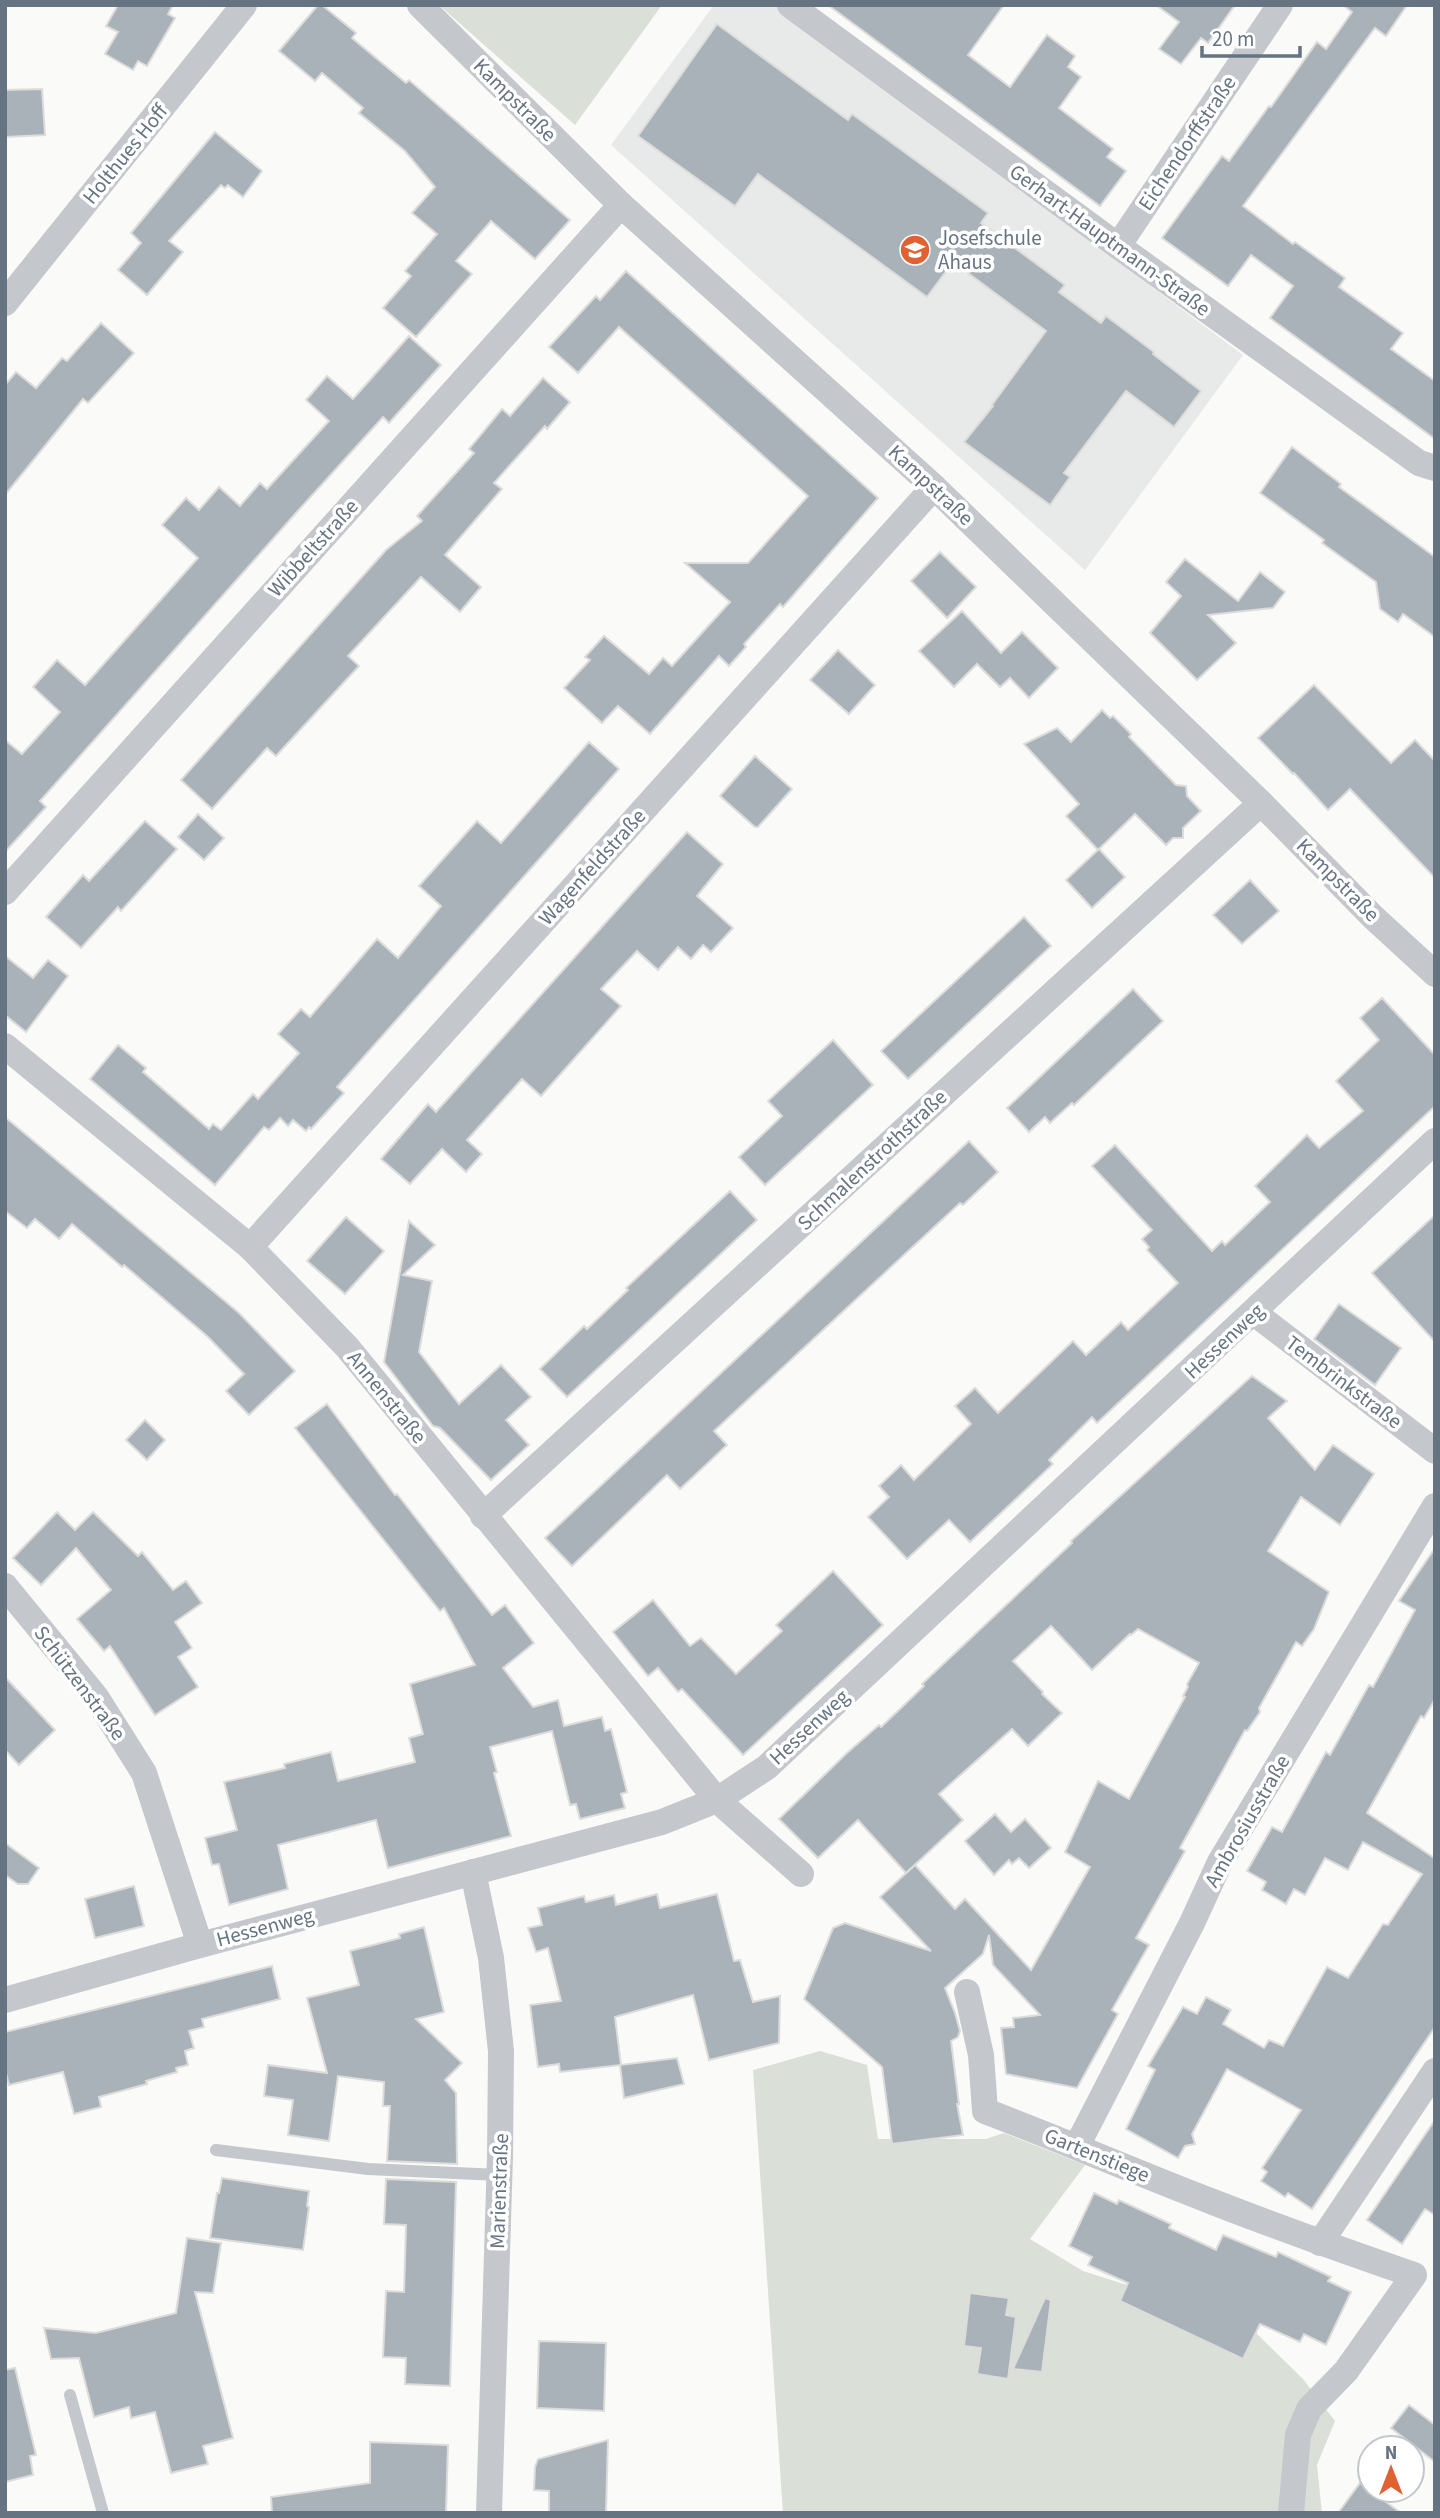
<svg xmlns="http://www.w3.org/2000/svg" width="1440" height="2518" font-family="'Source Sans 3',sans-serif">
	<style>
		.built { fill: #e8e9e9 }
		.green { fill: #dadfd7 }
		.building { fill: #aab2b9; stroke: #dcdcda; stroke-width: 2 }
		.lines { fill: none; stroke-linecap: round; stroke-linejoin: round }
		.lane { stroke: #c4c7cb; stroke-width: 12 }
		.street { stroke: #c4c7cb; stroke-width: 26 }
		.labels { text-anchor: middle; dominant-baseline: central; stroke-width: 7; stroke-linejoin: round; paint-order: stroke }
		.street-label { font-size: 21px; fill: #667482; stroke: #fff }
		.poi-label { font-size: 21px; fill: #667482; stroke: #fff; text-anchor: start }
	</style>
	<rect width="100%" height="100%" fill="#fafaf8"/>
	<polygon class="built" points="714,5 775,5 1243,355 1085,570 611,145"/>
	<g class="green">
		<polygon points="439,5 662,5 575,125"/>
		<polygon points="820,2051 867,2065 878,2139 986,2139 1004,2133 1085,2165 1030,2239 1083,2271 1187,2304 1256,2333 1303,2379 1335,2421 1317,2465 1322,2513 783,2513 753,2070"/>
	</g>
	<g class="building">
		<polygon points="118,5 173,5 168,14 175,18 147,66 138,61 133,70 105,54 118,32 106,26"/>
		<polygon points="318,5 322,5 356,33 352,38 406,83 409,80 570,220 535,259 491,221 456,261 472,274 416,337 383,308 411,276 405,271 437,234 412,213 435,187 405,151 359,113 363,108 322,73 315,81 279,51"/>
		<polygon points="828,5 1004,5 968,55 1010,87 1047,35 1075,56 1068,67 1081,77 1059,108 1113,149 1107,157 1126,171 1100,206"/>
		<polygon points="1156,5 1235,5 1208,43 1201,38 1181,64 1159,49 1179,22"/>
		<polygon points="1343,5 1407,5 1386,36 1375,28 1243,206 1293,244 1295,242 1345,278 1339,287 1403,333 1391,349 1435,381 1435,439 1270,318 1293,286 1251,255 1228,286 1162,238 1222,156 1229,161 1269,106 1271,107 1317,42 1326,49 1352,12"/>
		<polygon points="717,24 848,120 852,114 988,213 981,223 1065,285 1059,292 1101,323 1106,316 1154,352 1153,354 1201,391 1174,427 1126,391 1064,473 1070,477 1050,505 964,442 993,406 992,405 1046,331 953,262 927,297 758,174 735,206 638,136"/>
		<polygon points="42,89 45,135 5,137 5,90"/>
		<polygon points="215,132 262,171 243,197 228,185 225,188 221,185 169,241 183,252 147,295 118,270 141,243 131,233"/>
		<polygon points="626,271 878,498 783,607 780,604 744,644 746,647 729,666 719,656 650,734 618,706 602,723 564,688 590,660 585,657 604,636 649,674 663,658 672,666 730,602 685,563 748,563 808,496 619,327 578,373 549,347 596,296 600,300"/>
		<polygon points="101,323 134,353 88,403 83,399 5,495 5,385 16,372 36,388 62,358 67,361"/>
		<polygon points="409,336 441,365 389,423 383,417 295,514 40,801 46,807 5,852 5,740 22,754 60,712 33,687 57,660 85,685 198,558 162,525 186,498 199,510 219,487 240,506 260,483 267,489 329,421 306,400 327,376 353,399"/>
		<polygon points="543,378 570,402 547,429 545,426 494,483 502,489 445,555 481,587 460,612 421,577 348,656 359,666 322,706 276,756 267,748 212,809 181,780 386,550 422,521 417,516 474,453 469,449 502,409 510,416"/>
		<polygon points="1292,447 1341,484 1339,487 1435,557 1435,637 1403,614 1398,622 1380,609 1376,582 1322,543 1324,540 1260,493"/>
		<polygon points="940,552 976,587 947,618 911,581"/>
		<polygon points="1185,559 1238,601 1260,572 1285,592 1273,608 1208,615 1236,643 1197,680 1150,633 1181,596 1166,582"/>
		<polygon points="962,611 1001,653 1022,632 1058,668 1029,698 1010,678 1000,687 977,664 954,687 919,651"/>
		<polygon points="838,650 875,685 849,714 810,680"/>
		<polygon points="1314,685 1391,763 1415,740 1435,761 1435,878 1350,789 1328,810 1294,773 1293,774 1258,738"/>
		<polygon points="1102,710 1110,718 1113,716 1131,734 1129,737 1176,785 1186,786 1187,796 1201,811 1183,828 1183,838 1173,838 1166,845 1135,814 1098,850 1066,816 1079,804 1024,744 1057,728 1071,742"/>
		<polygon points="589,742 619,769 337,1087 344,1093 311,1129 309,1127 306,1131 293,1120 288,1126 280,1118 269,1130 264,1127 215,1185 90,1079 118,1045 146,1068 143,1072 209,1129 213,1124 221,1130 253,1094 258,1099 299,1053 278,1034 301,1009 310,1017 377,939 398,958 441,906 419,886 477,821 501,843"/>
		<polygon points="755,756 792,789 758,827 755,827 720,796"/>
		<polygon points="198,814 224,838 204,860 178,837"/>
		<polygon points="145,821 177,849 121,911 118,907 81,948 46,917 83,875 89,881"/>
		<polygon points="687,832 723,864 697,896 733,928 711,952 703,945 691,959 678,947 658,970 637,951 601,989 621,1006 541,1096 522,1079 467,1140 482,1154 466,1172 442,1149 410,1184 381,1159 428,1104 436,1112"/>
		<polygon points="1099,849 1125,877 1092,908 1066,880"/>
		<polygon points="1250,880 1279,911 1242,944 1213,915"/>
		<polygon points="1024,917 1051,946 908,1079 881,1051"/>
		<polygon points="5,956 33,978 48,960 68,976 26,1032 5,1015"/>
		<polygon points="1133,989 1163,1021 1074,1105 1072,1103 1050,1123 1045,1117 1029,1132 1007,1108"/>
		<polygon points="1382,998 1435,1055 1435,1106 1097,1423 1092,1417 1049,1460 1053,1464 970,1542 949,1520 907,1559 868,1517 889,1497 879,1486 901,1465 914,1480 971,1424 955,1406 975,1388 998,1413 1073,1341 1086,1355 1121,1322 1128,1330 1178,1283 1147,1250 1149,1247 1142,1239 1152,1230 1092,1166 1115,1145 1212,1251 1222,1241 1225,1245 1270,1202 1255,1186 1307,1135 1319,1148 1363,1111 1336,1081 1379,1040 1360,1018"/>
		<polygon points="833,1040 873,1085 765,1185 739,1157 782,1116 768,1101"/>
		<polygon points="5,1117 239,1313 295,1371 249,1415 226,1391 244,1374 207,1336 124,1265 122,1267 72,1224 59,1239 35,1219 27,1228 5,1211"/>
		<polygon points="969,1141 998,1172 963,1205 960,1203 714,1431 727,1445 680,1489 667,1475 572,1566 545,1538"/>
		<polygon points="730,1191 757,1220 567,1397 540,1369 584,1326 587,1329 628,1290 626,1288"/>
		<polygon points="1435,1215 1435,1342 1372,1273"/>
		<polygon points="346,1217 384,1251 345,1294 307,1261"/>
		<polygon points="409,1221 435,1245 403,1275 432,1281 419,1352 459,1404 501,1365 531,1397 506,1420 529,1445 491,1480 440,1428 433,1426 384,1362"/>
		<polygon points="1339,1304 1401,1348 1375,1385 1314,1339"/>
		<polygon points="1252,1376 1287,1401 1268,1418 1315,1470 1333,1445 1374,1474 1340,1525 1301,1497 1268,1551 1329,1592 1314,1629 1302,1646 1296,1642 1259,1708 1260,1712 1247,1731 1245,1730 1180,1848 1185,1851 1136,1938 1149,1945 1112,2010 1118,2014 1077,2088 1006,2074 1001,2028 1014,2027 1013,2018 1040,2015 993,1965 989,1935 983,1954 945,1988 955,2013 960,2031 958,2037 951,2041 959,2104 957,2104 963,2135 892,2144 882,2067 804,1999 833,1928 845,1923 931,1951 880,1897 915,1865 955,1909 965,1899 1031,1970 1090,1867 1065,1852 1098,1781 1129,1799 1185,1697 1183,1696 1188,1687 1187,1684 1199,1663 1138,1629 1131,1635 1130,1634 1092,1670 1051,1626 1013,1661 1043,1692 1042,1694 1062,1713 1028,1746 1012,1729 939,1794 963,1820 906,1873 858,1820 818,1858 779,1819 847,1753 879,1725 881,1727 924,1686 922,1684 1072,1543 1071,1541"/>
		<polygon points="327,1404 395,1495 397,1494 492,1615 505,1605 534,1643 503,1668 533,1707 558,1700 564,1726 602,1717 605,1731 611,1729 627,1792 621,1794 625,1808 580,1819 576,1804 570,1805 552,1731 490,1747 497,1772 494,1773 511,1836 388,1868 376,1820 278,1845 288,1889 229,1905 219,1864 212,1865 205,1838 237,1830 224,1782 285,1768 284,1764 331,1752 338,1781 415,1762 409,1738 423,1734 410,1684 475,1665 444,1608 440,1611 295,1428"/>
		<polygon points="145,1420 165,1440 147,1460 126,1440"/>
		<polygon points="57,1512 75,1530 93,1512 138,1556 142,1552 173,1590 186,1581 202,1603 175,1622 192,1648 178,1657 198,1687 155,1715 110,1646 104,1651 77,1619 111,1590 76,1548 41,1585 13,1558"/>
		<polygon points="1435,1548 1435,1699 1424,1718 1421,1716 1367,1813 1433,1857 1435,1854 1435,2027 1312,2209 1288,2193 1285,2197 1261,2181 1267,2172 1262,2168 1301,2110 1227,2069 1192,2134 1195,2144 1185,2146 1178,2158 1126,2129 1155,2070 1148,2066 1183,2007 1197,2014 1206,1997 1231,2010 1223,2024 1264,2048 1269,2040 1283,2046 1327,1967 1348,1978 1383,1924 1388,1925 1422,1874 1363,1842 1348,1870 1325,1858 1305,1895 1294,1889 1286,1904 1262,1890 1266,1882 1247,1871 1272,1827 1282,1832 1326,1752 1330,1755 1369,1685 1373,1687 1415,1610 1399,1601"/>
		<polygon points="833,1571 883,1625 743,1755 682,1689 678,1692 658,1668 648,1676 613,1632 653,1600 690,1646 701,1638 736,1674 782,1631 776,1625"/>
		<polygon points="5,1677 55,1730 19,1765 5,1750"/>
		<polygon points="995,1814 1011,1832 1025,1819 1051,1848 1029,1868 1019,1858 1012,1864 1009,1860 994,1875 965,1841"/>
		<polygon points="5,1843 39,1868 28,1884 18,1884 5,1875"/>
		<polygon points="134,1886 144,1926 95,1938 85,1899"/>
		<polygon points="657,1894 660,1908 717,1894 734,1961 740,1960 753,2002 780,1996 779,2043 709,2060 693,1995 615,2017 621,2065 677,2058 684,2084 624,2098 620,2065 560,2072 559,2064 538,2067 530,2005 561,2001 548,1948 536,1952 528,1928 542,1925 538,1908 584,1896 586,1902 614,1895 616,1905"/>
		<polygon points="424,1927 444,2012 416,2019 462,2063 445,2080 456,2093 457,2164 387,2161 390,2106 383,2106 384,2082 338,2076 329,2141 288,2135 293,2100 264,2096 268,2065 327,2073 307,1998 359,1985 350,1951 400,1938 399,1934"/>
		<polygon points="272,1966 280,1999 202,2019 204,2027 189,2031 194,2048 185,2051 188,2065 176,2068 177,2072 146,2081 147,2084 99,2097 101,2107 74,2114 63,2072 9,2085 5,2069 5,2032"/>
		<polygon points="1435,2120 1435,2215 1425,2209 1402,2244 1367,2220"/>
		<polygon points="222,2178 309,2191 307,2206 309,2207 303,2250 210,2238 217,2193 219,2193"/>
		<polygon points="386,2179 456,2182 450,2386 405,2384 406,2358 383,2357 386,2291 404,2292 406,2225 384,2224"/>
		<polygon points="1094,2193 1117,2204 1119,2200 1171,2224 1169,2228 1216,2250 1223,2235 1276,2257 1278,2252 1331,2277 1328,2281 1351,2292 1326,2345 1304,2334 1300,2342 1260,2324 1243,2359 1120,2301 1128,2283 1088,2265 1092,2257 1069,2246"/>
		<polygon points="187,2238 221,2243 213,2293 195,2292 233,2438 203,2446 208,2464 171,2473 155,2412 131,2418 129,2407 94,2417 79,2358 51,2359 44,2328 96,2333 176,2313"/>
		<polygon points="970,2293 1009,2298 1006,2315 1016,2317 1008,2379 977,2374 981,2348 964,2346"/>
		<polygon points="1045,2298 1051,2300 1042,2372 1013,2369"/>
		<polygon points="539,2341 606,2343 604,2411 537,2408"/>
		<polygon points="15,2368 36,2455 30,2456 33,2475 5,2482 5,2370"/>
		<polygon points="1409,2405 1435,2425 1435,2462 1391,2428"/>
		<polygon points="608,2440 606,2513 549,2513 549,2491 534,2490 535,2467 538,2459"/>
		<polygon points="370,2442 448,2445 446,2513 272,2513 271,2497 370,2483"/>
		<polygon points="1360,2483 1401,2513 1338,2513"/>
	</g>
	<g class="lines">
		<g class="lane">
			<polyline points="216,2150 368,2169 499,2175"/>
			<polyline points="70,2395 103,2513"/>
		</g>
		<g class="street">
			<polyline points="420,5 621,205 934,487 1261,803 1373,917 1435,974"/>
			<polyline points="790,5 1118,246 1419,463 1435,468"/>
			<polyline points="1118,246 1280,5"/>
			<polyline points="5,303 244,5"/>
			<polyline points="5,892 621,205"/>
			<polyline points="5,1046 250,1247 347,1347 717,1800 801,1874"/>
			<polyline points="250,1247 934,487"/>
			<polyline points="1254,1313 1435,1451"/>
			<polyline points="483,1516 1261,803"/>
			<polyline points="5,1586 96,1697 144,1773 200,1945"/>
			<polyline points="473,1872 491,1958 501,2051 500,2156 489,2513"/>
			<path d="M 967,1992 L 981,2055 L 985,2111 C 1062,2140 1137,2173 1213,2202 C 1280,2228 1347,2252 1414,2275 L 1346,2371 L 1309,2409 L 1298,2435 L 1291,2513"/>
			<polyline points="5,2000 200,1945 662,1822 717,1800 767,1767 1435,1141"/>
			<polyline points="1077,2146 1192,1923 1220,1862 1435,1506"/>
			<polyline points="1320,2243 1435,2071"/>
		</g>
	</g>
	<defs>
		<g id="school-disc" transform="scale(1.575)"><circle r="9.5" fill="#e06232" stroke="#fff"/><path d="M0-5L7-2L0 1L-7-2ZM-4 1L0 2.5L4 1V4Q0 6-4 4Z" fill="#fff"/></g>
	</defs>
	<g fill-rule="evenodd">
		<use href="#school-disc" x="915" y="250"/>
	</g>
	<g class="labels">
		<g class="street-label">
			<text transform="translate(515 100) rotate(45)">Kampstraße</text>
			<text transform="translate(1187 143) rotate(-56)">Eichendorffstraße</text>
			<text transform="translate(125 154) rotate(-51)">Holthues Hoff</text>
			<text transform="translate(1110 240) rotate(36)">Gerhart-Hauptmann-Straße</text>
			<text transform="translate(931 485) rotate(43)">Kampstraße</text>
			<text transform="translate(313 548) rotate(-48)">Wibbeltstraße</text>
			<text transform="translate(592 867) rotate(-48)">Wagenfeldstraße</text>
			<text transform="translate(1338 880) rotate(45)">Kampstraße</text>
			<text transform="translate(872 1160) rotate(-43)">Schmalenstrothstraße</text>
			<text transform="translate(1224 1341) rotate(-43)">Hessenweg</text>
			<text transform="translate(1344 1382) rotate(37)">Tembrinkstraße</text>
			<text transform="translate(387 1397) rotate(51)">Annenstraße</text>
			<text transform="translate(80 1683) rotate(53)">Schützenstraße</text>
			<text transform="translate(809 1727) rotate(-43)">Hessenweg</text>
			<text transform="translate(1247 1821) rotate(-60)">Ambrosiusstraße</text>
			<text transform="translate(265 1927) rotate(-15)">Hessenweg</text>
			<text transform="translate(1097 2155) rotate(22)">Gartenstiege</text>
			<text transform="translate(499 2191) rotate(-88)">Marienstraße</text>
		</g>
		<g class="poi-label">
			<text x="938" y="238">Josefschule<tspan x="938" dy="24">Ahaus</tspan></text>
		</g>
	</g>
	<rect width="1440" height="2518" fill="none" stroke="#667482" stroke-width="14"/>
	<g transform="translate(1391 2469)"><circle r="33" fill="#ffffff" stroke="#c2c7cd" stroke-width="2"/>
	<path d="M0-5L12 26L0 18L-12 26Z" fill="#e06232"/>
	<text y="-10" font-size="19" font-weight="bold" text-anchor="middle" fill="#667482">N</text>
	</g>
	<path d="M1202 46v10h98v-10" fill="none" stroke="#667482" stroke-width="3.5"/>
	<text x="1212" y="46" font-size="21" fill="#667482" stroke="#ffffff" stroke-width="5" paint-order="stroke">20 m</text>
</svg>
